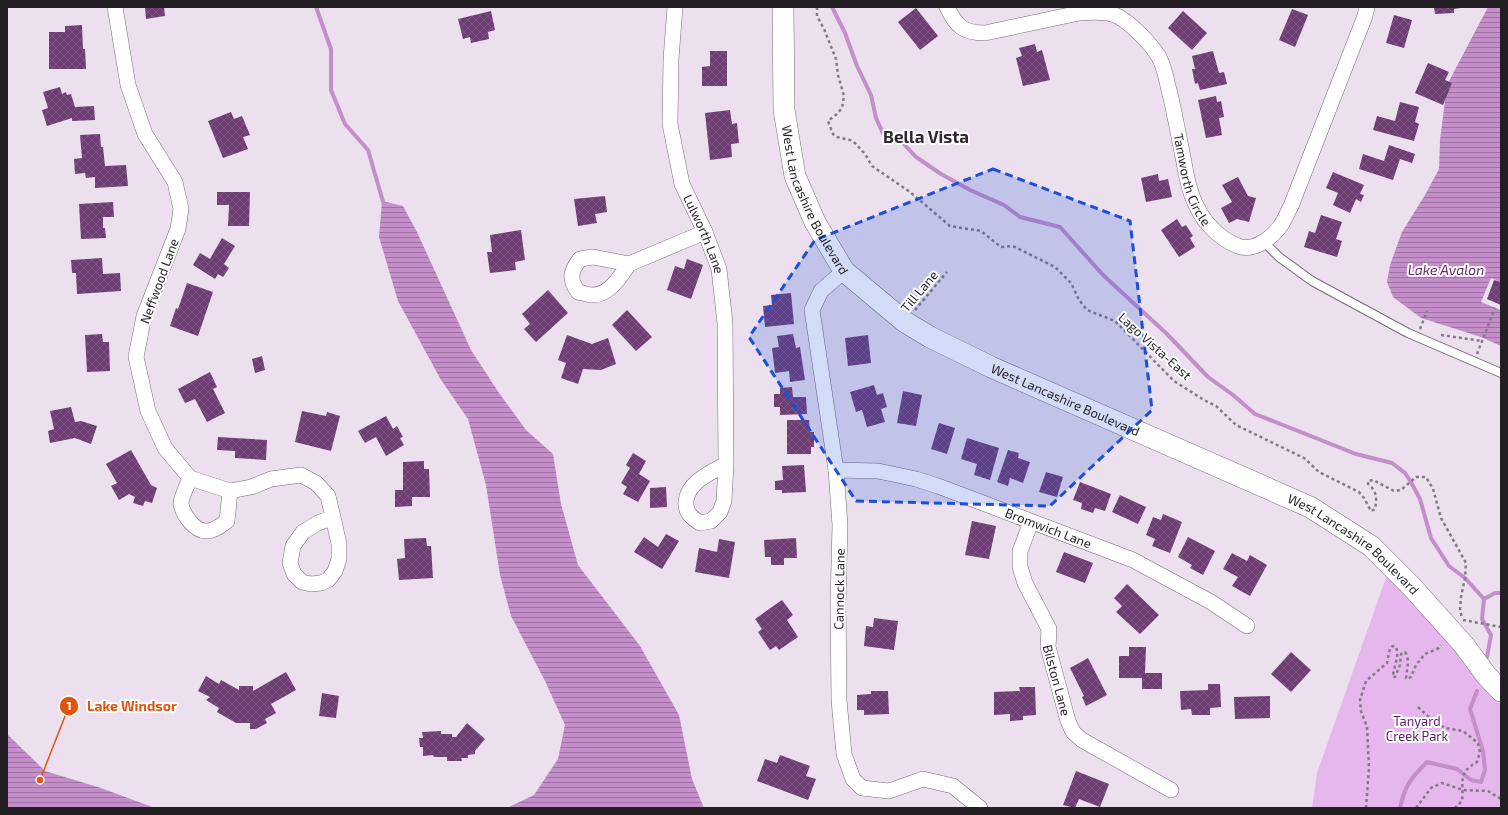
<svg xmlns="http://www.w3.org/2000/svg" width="1508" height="815" font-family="'Exo 2',sans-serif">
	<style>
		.green { fill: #e6b7ec }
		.water { fill: url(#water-rules) }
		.pier { fill: #ece0ee }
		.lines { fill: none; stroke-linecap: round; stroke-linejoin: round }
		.stream { stroke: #c38eca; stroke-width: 4 }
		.building { fill: url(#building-cross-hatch) }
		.service-casing { stroke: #756a76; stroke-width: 10 }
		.minor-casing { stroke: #756a76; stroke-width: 16 }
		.secondary-casing { stroke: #756a76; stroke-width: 22 }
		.path { stroke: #827a83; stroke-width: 2.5; stroke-dasharray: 3 3; stroke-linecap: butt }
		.service { stroke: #fff; stroke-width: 8 }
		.minor { stroke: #fff; stroke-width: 15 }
		.secondary { stroke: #fff; stroke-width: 21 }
		.marked { fill: #1d4ed8; fill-opacity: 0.2; stroke: #1d4ed8; stroke-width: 3; stroke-dasharray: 8 5; stroke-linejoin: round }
		.labels { text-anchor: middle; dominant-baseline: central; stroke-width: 4; stroke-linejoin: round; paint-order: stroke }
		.street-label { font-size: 13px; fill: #221e23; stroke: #fff }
		.park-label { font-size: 13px; fill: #5d1e66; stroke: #fff }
		.water-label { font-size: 14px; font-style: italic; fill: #672870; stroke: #fff }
		.district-label { font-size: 17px; font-weight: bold; fill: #302731; stroke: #fff }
		.leader { fill: none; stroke: #de560d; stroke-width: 1.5 }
		.callout-dot { fill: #de560d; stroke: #fff; stroke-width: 1.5 }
		.mark-label { font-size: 12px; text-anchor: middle; font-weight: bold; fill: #fff }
		.callout-label { font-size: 14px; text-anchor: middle; font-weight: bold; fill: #de560d; stroke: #fff; stroke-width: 4; stroke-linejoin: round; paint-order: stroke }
	</style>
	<defs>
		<pattern id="water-rules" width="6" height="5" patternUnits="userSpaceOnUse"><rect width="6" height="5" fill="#c38eca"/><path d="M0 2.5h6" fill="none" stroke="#9e73a4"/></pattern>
		<pattern id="building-cross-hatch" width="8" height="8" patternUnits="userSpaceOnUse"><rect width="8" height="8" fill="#6d3d74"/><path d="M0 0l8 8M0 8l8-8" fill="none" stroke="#7d5683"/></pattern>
	</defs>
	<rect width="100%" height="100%" fill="#ece0ee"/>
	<polygon class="green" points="1388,572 1501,705 1501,808 1312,808 1317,773"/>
	<g class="water">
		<polygon points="1488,7 1501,7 1501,346 1481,337 1421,318 1393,297 1387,282 1390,265 1402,232 1425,195 1439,169 1440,140 1447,85"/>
		<polygon points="382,201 403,206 417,232 471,350 499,393 526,430 553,454 561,504 578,565 640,646 679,715 692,779 704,808 507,808 534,795 558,759 565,725 545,681 511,616 500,575 486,485 468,419 441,380 398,301 379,237"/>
		<polygon points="7,734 45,771 101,788 155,808 7,808"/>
	</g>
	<polygon class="pier" points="1491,278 1501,282 1501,310 1481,302"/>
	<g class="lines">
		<g class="stream">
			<polyline points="316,7 331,49 331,90 345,124 368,150 384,205"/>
			<polyline points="832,7 845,33 857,66 871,95 876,118 886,140 901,141 916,157 941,174 970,190 1004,205 1020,217 1060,227 1103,275 1167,334 1208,377 1233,395 1255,414 1356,454 1392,463 1405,473 1411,482 1420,499 1431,538 1449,566 1465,578 1484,599"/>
			<polyline points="1487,657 1491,635 1482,619 1484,599 1495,593 1501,593"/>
			<path d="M 1400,808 C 1405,785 1411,778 1427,762 L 1457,769 L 1471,780 L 1481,782 L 1485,770 L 1483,751 L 1470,709 L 1477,691"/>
		</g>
	</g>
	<g class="building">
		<polygon points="145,7 164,7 165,16 146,19"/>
		<polygon points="1434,7 1461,7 1461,8 1454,9 1454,13 1435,14"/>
		<polygon points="916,8 938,36 920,50 898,22"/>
		<polygon points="1292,9 1308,15 1295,47 1279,40"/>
		<polygon points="491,11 495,30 488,32 489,39 471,43 470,37 463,39 458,19"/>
		<polygon points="1183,11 1207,33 1192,50 1168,28"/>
		<polygon points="1394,15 1412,20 1404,48 1386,43"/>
		<polygon points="82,25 83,49 85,49 86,69 49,69 49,32 65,32 65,26"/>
		<polygon points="1035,44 1037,52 1042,50 1050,80 1023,86 1016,58 1022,56 1019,48"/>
		<polygon points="710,51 727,51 727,86 702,86 702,67 710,66"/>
		<polygon points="1213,51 1219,73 1224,72 1227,84 1200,90 1198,83 1195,84 1192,69 1195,69 1192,56"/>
		<polygon points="1428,63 1449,72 1445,80 1452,83 1443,105 1415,93"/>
		<polygon points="60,87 62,94 66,92 67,95 71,94 75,107 94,106 95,120 72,121 72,118 47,126 42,110 48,108 43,92"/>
		<polygon points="1216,96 1217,102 1221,101 1224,117 1219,118 1222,135 1206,138 1198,100"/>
		<polygon points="1400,102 1419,107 1415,122 1419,124 1414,141 1373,130 1377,116 1395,121"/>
		<polygon points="730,110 732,124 737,123 739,143 731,144 732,157 710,160 705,113"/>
		<polygon points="231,112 234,119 242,116 250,135 243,137 248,149 223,158 208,121"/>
		<polygon points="100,134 101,147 103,147 105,166 126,165 128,186 95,188 95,177 86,178 85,173 75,174 74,159 82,158 80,135"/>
		<polygon points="1389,145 1415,154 1412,163 1400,159 1393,180 1359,169 1363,154 1384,161"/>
		<polygon points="1333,172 1364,185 1360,194 1364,195 1361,202 1356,199 1350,213 1333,205 1338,193 1326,188"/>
		<polygon points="1158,174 1159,181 1168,179 1172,197 1146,202 1141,178"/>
		<polygon points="1238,177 1248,196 1256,198 1249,222 1237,219 1229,223 1221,208 1232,202 1222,185"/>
		<polygon points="217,192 250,192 249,226 228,226 229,205 217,205"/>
		<polygon points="605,196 607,212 595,214 597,223 578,226 574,199"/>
		<polygon points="113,202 114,217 103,217 103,228 105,228 106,238 81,239 79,204"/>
		<polygon points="1321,215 1342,222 1336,239 1342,241 1337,257 1304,247 1309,231 1315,233"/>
		<polygon points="1177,219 1182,227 1186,225 1193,236 1190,238 1195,247 1179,257 1161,230"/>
		<polygon points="521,230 525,260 515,262 516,270 490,273 487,252 492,252 490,235"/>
		<polygon points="222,238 235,246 224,264 229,268 223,277 218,274 215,279 193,265 200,253 210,259"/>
		<polygon points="102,258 103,274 120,273 121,291 77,294 76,273 72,273 71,260"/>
		<polygon points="687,259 703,265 691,299 667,290 675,266 684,269"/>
		<polygon points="1494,280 1501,282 1501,305 1487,299"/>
		<polygon points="187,283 213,292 198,336 170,326 176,308 178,309"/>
		<polygon points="548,290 568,313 536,342 524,329 530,324 522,314"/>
		<polygon points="791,293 794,324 765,327 763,306 772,305 771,295"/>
		<polygon points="627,310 652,337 636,351 612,325"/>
		<polygon points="102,334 103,342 109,342 110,371 87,372 85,335"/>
		<polygon points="793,334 796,348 800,347 805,380 790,382 789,371 775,373 772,348 779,347 777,336"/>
		<polygon points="567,335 592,344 608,338 616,364 601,370 583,369 578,384 561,378 566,363 558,360"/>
		<polygon points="868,335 871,363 848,366 845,338"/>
		<polygon points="262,356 265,370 255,373 252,359"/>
		<polygon points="210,372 217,387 213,389 225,413 207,422 195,399 185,403 178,389"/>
		<polygon points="874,385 877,395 883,393 887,407 881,409 885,422 867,427 862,410 856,412 850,392"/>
		<polygon points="792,387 793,397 806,397 807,414 780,415 780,407 774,407 774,394 780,394 780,388"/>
		<polygon points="903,391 922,395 916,426 897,423"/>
		<polygon points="71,407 75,422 81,421 97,426 91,444 75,438 50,443 48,431 54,429 50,411"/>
		<polygon points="302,411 326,416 327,412 340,416 331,451 295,442"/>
		<polygon points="386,416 393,429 397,426 403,437 400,438 404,445 386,456 376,437 365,443 358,431"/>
		<polygon points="787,420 809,420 810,432 814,432 814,447 811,447 811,454 787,454"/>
		<polygon points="939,423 955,428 947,454 931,449"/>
		<polygon points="218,437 267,440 266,460 235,458 235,451 217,450"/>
		<polygon points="967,438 999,448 990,480 974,475 977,464 961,459"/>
		<polygon points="131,450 151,485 157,488 152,503 145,501 143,506 133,503 135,497 129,494 119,500 111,486 117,483 106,464"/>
		<polygon points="1008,450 1019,453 1018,458 1030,462 1023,483 1010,478 1008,486 997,482"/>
		<polygon points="633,453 646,461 639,474 650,481 638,502 623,494 627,487 621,483 630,468 626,465"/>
		<polygon points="424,461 424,469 429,469 430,497 412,497 412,506 395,507 395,490 403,490 403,462"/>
		<polygon points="804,465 806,492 782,493 782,490 775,490 775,481 783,480 782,466"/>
		<polygon points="1046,472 1063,477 1057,497 1039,492"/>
		<polygon points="1080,482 1111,494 1105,511 1095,508 1093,513 1081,509 1082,503 1073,500"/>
		<polygon points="666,487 667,507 650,508 650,488"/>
		<polygon points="1120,495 1146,507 1138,524 1112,512"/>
		<polygon points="1163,514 1182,522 1170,553 1152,546 1155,539 1146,535 1153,517 1161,520"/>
		<polygon points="972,521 996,526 989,559 965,555"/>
		<polygon points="666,534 679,541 662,569 634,552 644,537 658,547"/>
		<polygon points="1188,537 1215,551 1203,575 1190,568 1192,565 1178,557"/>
		<polygon points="426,538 427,546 431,546 433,578 399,580 397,559 405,558 404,539"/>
		<polygon points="796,538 797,558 784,558 784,565 771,565 771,557 765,557 764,540"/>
		<polygon points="719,539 735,542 729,578 695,572 699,548 717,552"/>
		<polygon points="1064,552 1093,563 1085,583 1056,572"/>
		<polygon points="1232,553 1247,561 1250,555 1267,565 1250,596 1232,586 1238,577 1223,569"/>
		<polygon points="1127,584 1159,615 1140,634 1116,612 1122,606 1114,598"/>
		<polygon points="782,600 793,615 787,620 798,637 779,650 776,646 770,650 758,632 762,629 755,619"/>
		<polygon points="874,618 898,621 894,650 864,646 866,626 873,627"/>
		<polygon points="1129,647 1146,647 1145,673 1162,673 1162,689 1142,689 1142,678 1119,678 1119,656 1129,656"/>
		<polygon points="1291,652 1311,670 1291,692 1271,674"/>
		<polygon points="1088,658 1107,695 1086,706 1082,697 1084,696 1070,668"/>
		<polygon points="286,672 296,690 271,704 276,713 265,719 267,723 256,729 250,729 250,723 236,723 217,712 219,708 206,700 210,697 198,691 206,676 219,684 221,680 239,690 239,686 253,686 253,691"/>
		<polygon points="1208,684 1220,684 1221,707 1210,708 1210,715 1192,715 1191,709 1181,710 1180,691 1208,690"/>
		<polygon points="1019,687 1035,687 1036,715 1023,716 1023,720 1010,721 1010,714 994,715 994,692 1020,691"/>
		<polygon points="871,691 888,691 889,714 864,715 864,710 857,710 857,695 871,694"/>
		<polygon points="322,693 339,696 336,718 319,716"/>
		<polygon points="1270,696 1270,718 1235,719 1234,697"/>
		<polygon points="467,723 485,739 475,751 475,754 468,755 468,758 461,758 462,761 447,761 447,757 434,757 433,755 423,756 423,747 420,747 419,738 423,738 422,732 441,731 441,734 452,734 452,737 456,737"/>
		<polygon points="780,755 810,766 806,776 816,779 808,800 757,781 765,759 777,763"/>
		<polygon points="1076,771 1109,784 1100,807 1079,799 1075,808 1063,805"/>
	</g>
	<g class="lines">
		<g class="service-casing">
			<polyline id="service" points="1264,242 1279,257 1312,281 1408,333 1501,373"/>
		</g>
		<g class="minor-casing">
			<g id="minor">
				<polyline points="115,7 128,85 145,134 175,182 181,209 178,229 144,316 136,357 148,411 165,448 190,478 230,491 251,487 271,479 301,475 316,483 328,496 333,517 339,544 339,559 335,571 328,580 321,583 311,584 302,582 294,574 290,563 293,546 303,532 318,523 333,517"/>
				<path id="s1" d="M 675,7 L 671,59 L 670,124 L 682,184 L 705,232 L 719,269 L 725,323 L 726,464 L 724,501 L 720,512 L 711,521 L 700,523 C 691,517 685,513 686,501 C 688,482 710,473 726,464"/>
				<path id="s2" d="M 947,7 C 956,26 963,33 985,33 L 1079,13 C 1090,12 1101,11 1112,14 C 1127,18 1151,44 1159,57 C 1163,65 1166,76 1168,86 C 1174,109 1178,133 1183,157 C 1186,174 1189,192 1197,207 C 1205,224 1220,239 1238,246 C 1253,252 1270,239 1279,228 C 1284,222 1287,213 1291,206 L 1365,16 L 1367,7"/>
				<path d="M 629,264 C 620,277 609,296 591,295 C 587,294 582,293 578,292 C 569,279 570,272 580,259 L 593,257 L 629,264 L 705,232"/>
				<polyline points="844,271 821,291 812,310 836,470 840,525 838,603 839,700 844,754 853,779 862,788 889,791 923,779 953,786 980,808"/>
				<path id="s3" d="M 836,470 L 878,471 L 916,479 L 938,486 L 1133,560 L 1211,602 L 1247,626"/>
				<path d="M 190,478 C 188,484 181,497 181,503 C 182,514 195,532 207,531 C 215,531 221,525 227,521 L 230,491"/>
				<path id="s4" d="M 1031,522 L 1020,551 L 1020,567 L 1025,583 L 1049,629 L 1048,647 L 1068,721 L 1073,732 L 1082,740 L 1171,790"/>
			</g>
		</g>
		<g class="secondary-casing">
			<g id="secondary">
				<path id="s5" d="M 783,7 L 784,110 L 795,176 L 815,222 L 844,271 L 905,322 L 930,337 L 991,367 L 1310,507 L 1371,546 L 1412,587 L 1464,645 L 1486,675 L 1501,691"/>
			</g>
		</g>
		<g class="path">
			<path d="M 817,7 L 817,16 L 824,29 L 836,59 L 838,75 L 844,96 L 842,108 L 837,114 L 828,121 L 833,134 L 837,137 L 850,140 L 855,143 L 865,154 L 872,166 L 910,192 L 950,226 L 981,231 L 1001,247 L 1013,246 L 1055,267 L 1071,283 L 1079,300 L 1087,310 L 1115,321 L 1174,381 L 1204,400 L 1216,406 L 1236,425 L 1304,458 L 1319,472 L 1359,492 L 1364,498 L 1371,511 L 1375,509 C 1377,499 1377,491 1368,484 L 1368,481 L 1373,480 L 1394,491 L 1401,490 L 1416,477 L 1426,477 L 1433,489 L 1441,518 L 1466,563 L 1465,578 L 1461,597 L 1460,610 L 1462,618"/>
			<polyline points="915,310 947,272"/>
			<polyline points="1420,329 1427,311"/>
			<polyline points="1441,335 1482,341"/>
			<polyline points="1477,354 1495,308"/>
			<polyline points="1463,620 1501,627"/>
			<path d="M 1418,707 L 1433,721 L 1445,728 L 1463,731 L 1478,743 L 1480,752 L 1477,762 C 1457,773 1464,782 1462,801 L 1455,808"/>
			<path d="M 1366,808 L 1369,767 L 1367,727 L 1361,711 L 1360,700 L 1366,681 L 1387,663 L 1390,648 L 1393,646 L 1396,647 C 1400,657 1393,667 1393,677 L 1395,677 L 1400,665 L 1401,654 L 1405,652 C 1410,659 1407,669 1406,678 L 1407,679 L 1411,677 L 1416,665 L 1425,654 L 1439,648 L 1441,645"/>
			<polyline points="1416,808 1431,788 1442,783 1463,790 1488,791 1501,799"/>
		</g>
		<use href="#service" class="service"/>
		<use href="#minor" class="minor"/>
		<use href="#secondary" class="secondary"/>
	</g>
	<path class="marked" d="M 993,169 L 1130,221 L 1152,410 L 1050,506 L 856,501 L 749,337 L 815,240 Z"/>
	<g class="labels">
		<g class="street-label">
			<text stroke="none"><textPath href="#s2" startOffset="371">Tamworth Circle</textPath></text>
			<text stroke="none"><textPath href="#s5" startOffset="199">West Lancashire Boulevard</textPath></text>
			<text stroke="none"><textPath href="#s1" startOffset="233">Lulworth Lane</textPath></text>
			<text transform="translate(159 281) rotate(-70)">Neffwood Lane</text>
			<text transform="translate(919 291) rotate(-50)">Till Lane</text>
			<text transform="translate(1155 346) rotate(42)">Lago Vista-East</text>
			<text stroke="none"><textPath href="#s5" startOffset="535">West Lancashire Boulevard</textPath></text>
			<text stroke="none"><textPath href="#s3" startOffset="222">Bromwich Lane</textPath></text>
			<text stroke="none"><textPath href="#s5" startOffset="859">West Lancashire Boulevard</textPath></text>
			<text transform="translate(839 589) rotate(-89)">Cannock Lane</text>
			<text stroke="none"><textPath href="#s4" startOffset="168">Bilston Lane</textPath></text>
		</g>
		<g class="park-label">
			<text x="1417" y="721">Tanyard<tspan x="1417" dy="15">Creek Park</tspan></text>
		</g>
		<g class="water-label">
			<text x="1446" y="269">Lake Avalon</text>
		</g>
		<g class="district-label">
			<text x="926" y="136">Bella Vista</text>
		</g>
	</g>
	<path class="leader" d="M40 780L69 706"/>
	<g class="callout-dot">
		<circle cx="40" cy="780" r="4"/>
		<circle cx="69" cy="706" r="10"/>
	</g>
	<g class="mark-label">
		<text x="69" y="710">1</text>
	</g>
	<g class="callout-label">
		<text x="132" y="711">Lake Windsor</text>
	</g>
	<rect width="1508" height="815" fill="none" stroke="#221e23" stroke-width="16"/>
</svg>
